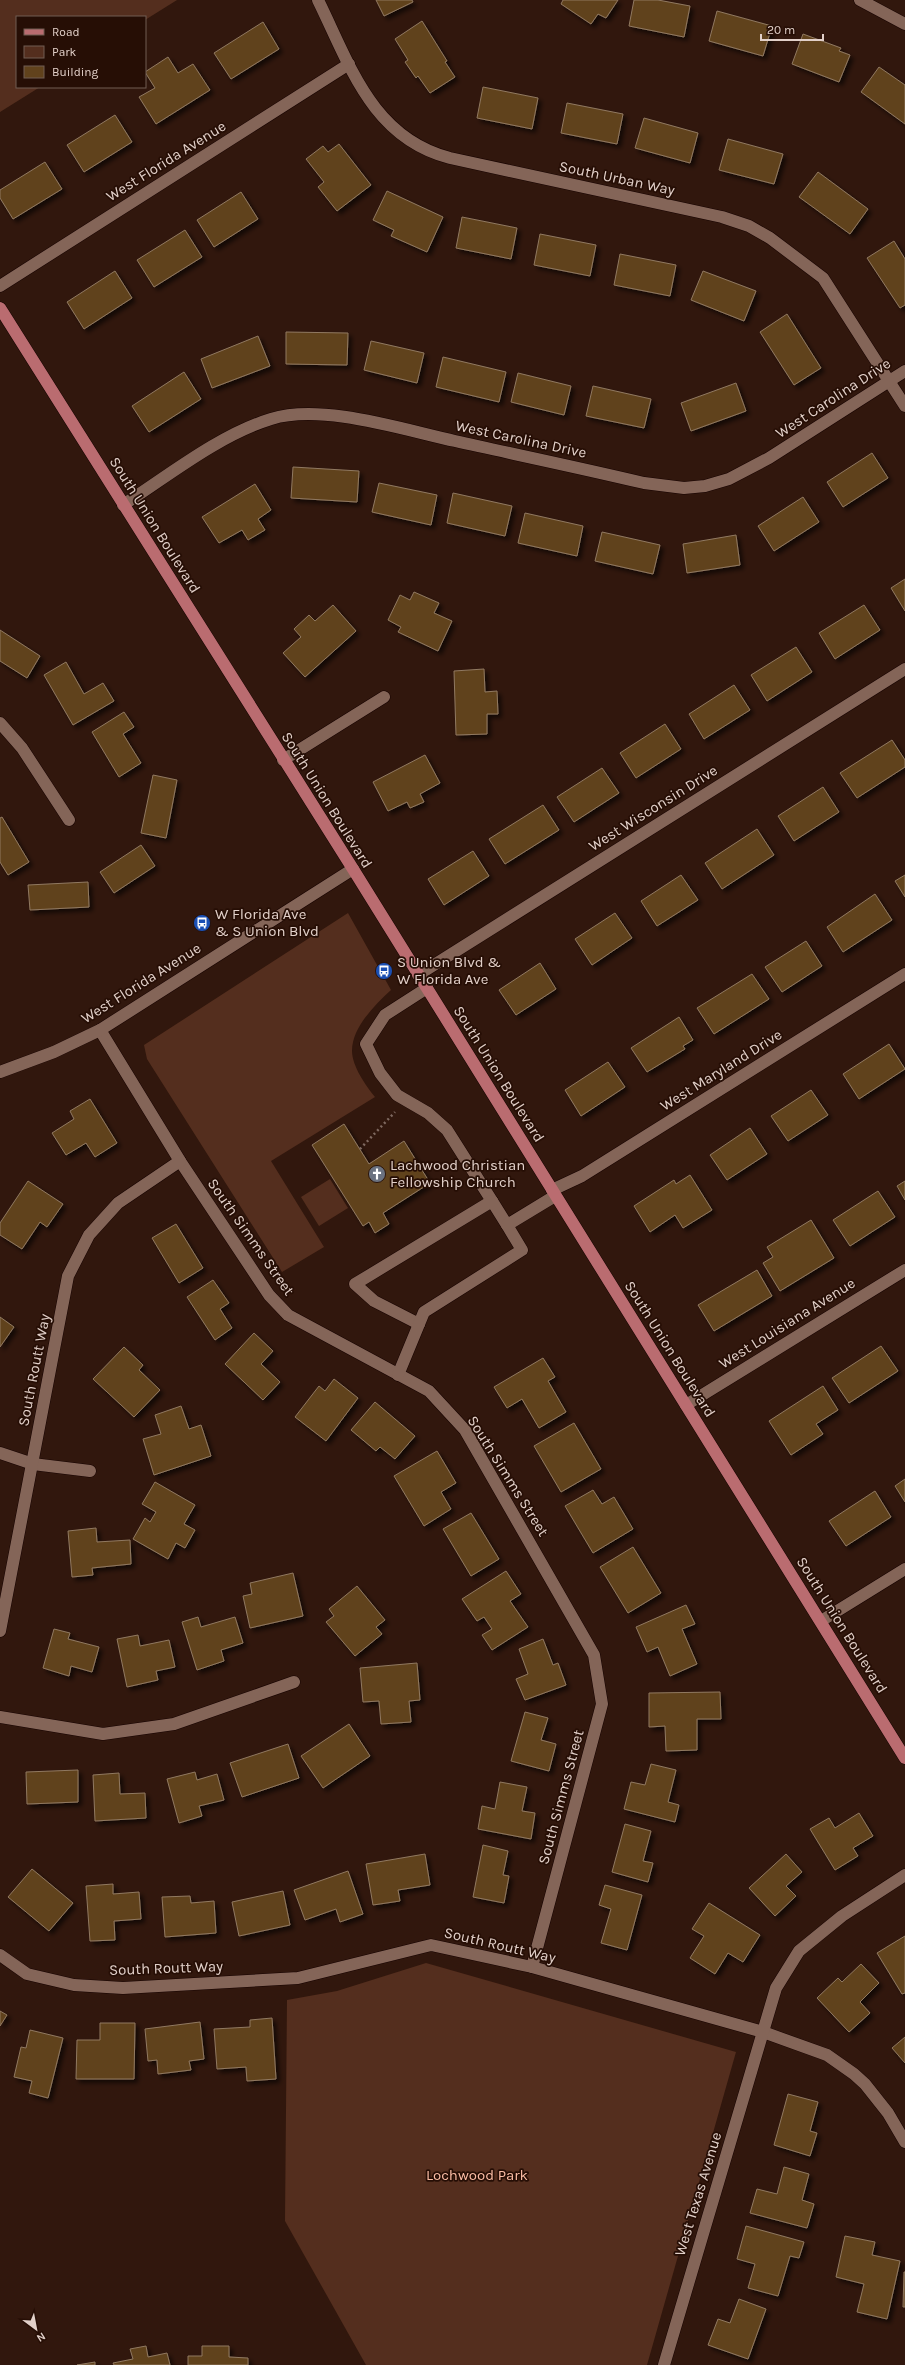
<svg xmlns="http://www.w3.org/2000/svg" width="905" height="2365" font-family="Karla,sans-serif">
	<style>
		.green { fill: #542e1e }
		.building { fill: #61421c; stroke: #907961; filter: url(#shadow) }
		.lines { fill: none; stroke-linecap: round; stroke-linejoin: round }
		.minor-casing { stroke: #170300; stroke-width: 13 }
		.major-casing { stroke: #170300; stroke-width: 13 }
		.path { stroke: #7f6960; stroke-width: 2.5; stroke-dasharray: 2 3; stroke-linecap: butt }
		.minor { stroke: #846558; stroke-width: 12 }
		.major { stroke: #ba6c70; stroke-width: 12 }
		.labels { text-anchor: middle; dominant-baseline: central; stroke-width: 3.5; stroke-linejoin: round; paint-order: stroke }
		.street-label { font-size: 15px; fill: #e2d0c9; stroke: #260e05 }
		.poi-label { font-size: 15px; fill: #e2d0c9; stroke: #260e05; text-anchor: start }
		.park-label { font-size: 15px; fill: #fbbda5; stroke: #260e05 }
	</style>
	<defs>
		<filter id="shadow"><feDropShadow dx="3.5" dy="3.5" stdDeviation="2" flood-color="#0009"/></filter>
	</defs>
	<rect width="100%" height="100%" fill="#31170d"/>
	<g class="green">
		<polygon points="0,0 177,0 145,20 145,17 17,17 17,87 40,87 0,112"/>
		<path d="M 348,913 L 391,990 C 375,1005 352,1027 352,1051 C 352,1066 366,1086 375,1097 L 271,1161 L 324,1247 L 282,1272 L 147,1059 L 144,1045 Z"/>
		<polygon points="330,1179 348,1208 319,1226 301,1197"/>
		<polygon points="426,1963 736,2052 647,2365 366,2365 285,2221 287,2000 337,1991"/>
	</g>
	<g class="building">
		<polygon points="376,0 412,0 413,2 384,16"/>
		<polygon points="563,0 618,0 606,18 598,14 591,24 561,4"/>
		<polygon points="634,0 658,0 690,6 684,37 629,26"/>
		<polygon points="717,11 772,26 763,56 709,41"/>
		<polygon points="422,21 447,61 445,62 455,77 430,93 418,76 416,78 405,62 408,60 395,39"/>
		<polygon points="263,22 279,49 231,79 214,53"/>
		<polygon points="803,34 841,48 839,51 850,55 839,82 792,64"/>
		<polygon points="168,57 178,73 193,64 210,90 156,124 139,97 155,88 145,72"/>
		<polygon points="879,67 905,85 905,124 861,92"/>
		<polygon points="483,87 538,98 532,129 477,118"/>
		<polygon points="567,103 623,114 617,144 561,133"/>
		<polygon points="115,115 132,142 84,172 67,145"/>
		<polygon points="644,118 698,133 690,163 635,148"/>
		<polygon points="728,139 783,154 774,184 719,170"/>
		<polygon points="339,144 371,185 337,211 318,187 324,182 306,159 323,146 328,152"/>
		<polygon points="45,162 62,189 13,219 0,198 0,190"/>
		<polygon points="818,172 868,209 850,234 799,197"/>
		<polygon points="387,191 443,217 427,252 391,236 394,230 373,220"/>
		<polygon points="241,192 258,219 214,247 197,220"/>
		<polygon points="462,217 517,228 511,259 456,248"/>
		<polygon points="185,230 202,257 154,287 137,260"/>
		<polygon points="540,234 596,245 590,276 534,265"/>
		<polygon points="894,241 905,259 905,305 900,308 867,258"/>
		<polygon points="620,254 676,265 670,296 614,285"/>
		<polygon points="115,271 132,298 84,329 67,302"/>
		<polygon points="703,271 756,291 744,321 691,300"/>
		<polygon points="787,314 821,368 794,385 760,332"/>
		<polygon points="286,332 348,333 347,365 286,364"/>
		<polygon points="258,336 270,366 212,388 201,359"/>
		<polygon points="371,341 424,353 417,383 364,370"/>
		<polygon points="443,357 506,372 499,402 436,387"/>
		<polygon points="184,372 201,399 149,432 132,406"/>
		<polygon points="518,373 571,386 564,415 511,402"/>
		<polygon points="736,383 746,411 691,431 681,403"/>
		<polygon points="593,386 651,399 644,428 586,416"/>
		<polygon points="872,453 888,478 843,507 827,482"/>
		<polygon points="293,467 359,471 357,502 291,498"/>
		<polygon points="379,483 437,495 431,525 372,512"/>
		<polygon points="255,484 271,510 258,519 265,530 248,540 242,530 219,543 202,517"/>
		<polygon points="453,493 512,506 505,536 447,523"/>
		<polygon points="803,497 819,522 774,551 758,526"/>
		<polygon points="525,513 583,526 577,556 518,543"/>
		<polygon points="602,532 660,545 653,574 595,561"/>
		<polygon points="736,535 740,565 687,573 683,544"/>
		<polygon points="905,579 905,611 891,588"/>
		<polygon points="414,592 439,603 434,613 452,621 438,651 398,632 401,627 388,620 400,595 410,600"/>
		<polygon points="333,605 356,631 305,677 283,653 301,637 294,629 309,615 315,621"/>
		<polygon points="864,605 880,630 835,659 819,633"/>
		<polygon points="0,630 40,656 27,678 0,661"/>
		<polygon points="796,647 812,672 767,701 751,675"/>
		<polygon points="66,662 84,694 103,683 114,701 73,725 44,675"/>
		<polygon points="484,669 485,692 497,691 498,714 487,714 487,734 456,735 454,671"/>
		<polygon points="734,685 750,710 704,739 689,714"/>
		<polygon points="124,712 134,727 123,734 141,763 119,777 92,732"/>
		<polygon points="665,724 681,749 636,778 620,753"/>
		<polygon points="892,740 905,760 905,767 857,798 840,773"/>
		<polygon points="425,755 440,783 420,794 424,802 410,808 407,802 388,811 373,782"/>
		<polygon points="602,768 619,793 574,822 557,797"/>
		<polygon points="153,775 177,780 166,838 141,833"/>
		<polygon points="823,787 839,812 794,841 778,816"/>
		<polygon points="543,805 559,830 505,864 489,839"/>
		<polygon points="2,817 29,862 8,875 0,862 0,818"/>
		<polygon points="757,829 774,855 722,889 705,863"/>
		<polygon points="141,845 155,866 114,893 100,872"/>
		<polygon points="473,851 489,876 444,905 428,879"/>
		<polygon points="681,875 698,900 657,926 641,901"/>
		<polygon points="905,875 905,897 895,881"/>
		<polygon points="88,882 89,907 30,910 28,885"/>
		<polygon points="875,894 892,920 843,952 827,927"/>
		<polygon points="615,913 632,938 592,965 575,939"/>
		<polygon points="806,941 822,966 782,992 765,967"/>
		<polygon points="540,963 556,989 516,1015 499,990"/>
		<polygon points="752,974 769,999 714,1034 697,1008"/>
		<polygon points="679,1017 693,1040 683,1046 685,1049 647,1072 631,1048"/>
		<polygon points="889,1044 905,1069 859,1099 843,1074"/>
		<polygon points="608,1062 625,1087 581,1116 565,1090"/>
		<polygon points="811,1090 828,1115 788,1141 771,1116"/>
		<polygon points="90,1099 117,1143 95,1157 86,1143 66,1155 52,1133 74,1119 70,1111"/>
		<polygon points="344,1124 369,1164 404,1141 430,1183 383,1213 389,1224 375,1233 369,1222 363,1226 312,1145"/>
		<polygon points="750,1128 767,1154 727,1180 710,1155"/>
		<polygon points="690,1175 712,1210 683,1228 675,1215 650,1232 634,1206 674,1180 676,1184"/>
		<polygon points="28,1181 63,1204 47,1227 40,1222 22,1249 0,1235 0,1223"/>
		<polygon points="905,1181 905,1200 897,1186"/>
		<polygon points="878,1191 895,1217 850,1246 833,1220"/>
		<polygon points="811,1220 834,1258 780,1291 763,1263 773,1257 767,1247"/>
		<polygon points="176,1224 203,1268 179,1283 152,1238"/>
		<polygon points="757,1270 772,1296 714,1331 698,1305"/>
		<polygon points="213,1280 229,1303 220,1309 232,1328 215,1340 187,1297"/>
		<polygon points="0,1317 14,1327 0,1347"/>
		<polygon points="254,1333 273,1351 261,1364 280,1382 263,1400 225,1364"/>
		<polygon points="881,1346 898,1371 849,1403 832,1378"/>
		<polygon points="124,1347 143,1365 139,1370 160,1390 134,1417 93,1379"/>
		<polygon points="543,1358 555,1377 548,1381 566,1412 539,1428 522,1399 507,1408 494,1387"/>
		<polygon points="334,1379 358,1398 326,1441 295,1417 319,1386 325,1391"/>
		<polygon points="823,1386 838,1410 816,1424 823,1434 791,1455 769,1421"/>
		<polygon points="375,1402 415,1436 395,1459 380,1447 376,1451 351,1430"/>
		<polygon points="181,1406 189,1429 201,1425 211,1456 154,1475 143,1439 161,1434 155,1415"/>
		<polygon points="574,1423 601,1469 561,1492 534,1446"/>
		<polygon points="437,1451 456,1483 441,1492 451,1509 424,1526 394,1476"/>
		<polygon points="905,1479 905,1502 895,1486"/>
		<polygon points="155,1482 195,1505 184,1524 195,1530 185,1548 176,1543 168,1559 133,1539 145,1518 150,1522 156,1512 142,1504"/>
		<polygon points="593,1490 602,1504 614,1497 633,1529 593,1553 565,1506"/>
		<polygon points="875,1491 891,1517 846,1546 829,1521"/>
		<polygon points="471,1513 499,1559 471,1576 443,1529"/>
		<polygon points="96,1528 97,1542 130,1540 131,1564 92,1568 93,1575 72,1577 68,1531"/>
		<polygon points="633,1547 661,1593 628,1613 600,1567"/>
		<polygon points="506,1571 521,1594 510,1601 528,1627 492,1650 482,1635 492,1629 484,1617 477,1621 462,1599"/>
		<polygon points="293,1573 303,1616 250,1628 243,1596 252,1594 250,1583"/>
		<polygon points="357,1586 385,1620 376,1627 382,1634 355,1656 326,1622 334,1616 329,1609"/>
		<polygon points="686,1605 695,1624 682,1629 697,1664 670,1676 658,1647 647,1652 636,1627"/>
		<polygon points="198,1617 201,1627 235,1617 243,1643 221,1650 224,1661 197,1670 182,1622"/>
		<polygon points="54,1629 70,1633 68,1639 99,1647 92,1672 71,1666 69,1676 43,1668"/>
		<polygon points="138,1635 140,1646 169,1640 175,1667 156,1671 158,1680 127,1687 117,1639"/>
		<polygon points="543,1639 553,1665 558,1663 566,1685 525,1700 516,1679 528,1674 519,1649"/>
		<polygon points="417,1663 420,1700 409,1701 411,1722 381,1724 379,1701 363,1702 360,1668"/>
		<polygon points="720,1692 721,1719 697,1719 697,1750 666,1751 665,1726 649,1727 649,1693"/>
		<polygon points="525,1712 548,1718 541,1740 556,1744 549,1771 511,1761"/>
		<polygon points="349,1724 370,1756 323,1788 301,1756"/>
		<polygon points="288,1744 299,1778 242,1797 230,1763"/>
		<polygon points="651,1764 676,1770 668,1802 679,1805 675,1822 624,1809 631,1782 645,1785"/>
		<polygon points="78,1770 78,1802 27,1804 26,1772"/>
		<polygon points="195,1772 197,1780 217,1774 224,1800 199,1806 202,1816 179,1823 167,1779"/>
		<polygon points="119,1773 120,1794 145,1793 146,1818 95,1821 93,1775"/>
		<polygon points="500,1782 527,1787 522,1811 535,1813 531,1839 478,1829 482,1806 495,1809"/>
		<polygon points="859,1813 873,1836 853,1848 858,1856 835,1870 810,1829 829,1818 835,1828"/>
		<polygon points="625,1824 651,1831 643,1861 653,1863 648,1882 612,1872"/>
		<polygon points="483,1845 508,1851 503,1875 509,1876 504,1903 473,1897"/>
		<polygon points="425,1854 430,1885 398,1890 400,1901 373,1905 366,1864"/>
		<polygon points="786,1854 802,1872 786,1886 796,1896 775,1916 749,1888"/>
		<polygon points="32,1869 73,1903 49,1931 8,1897"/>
		<polygon points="348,1871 363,1914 340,1922 336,1909 305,1920 294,1890"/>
		<polygon points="113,1884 113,1894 139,1892 141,1919 114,1921 115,1940 90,1941 86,1886"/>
		<polygon points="605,1885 642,1895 627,1950 601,1943 611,1909 599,1905"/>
		<polygon points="283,1891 290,1925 239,1936 232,1902"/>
		<polygon points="190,1896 191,1903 214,1901 216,1933 165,1937 162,1897"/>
		<polygon points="709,1903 760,1935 743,1962 728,1953 715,1974 690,1958 704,1936 692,1929"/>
		<polygon points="905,1936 905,1993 902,1994 877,1953"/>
		<polygon points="861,1964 879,1983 860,2002 870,2013 849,2032 817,1998 838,1978 842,1982"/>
		<polygon points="0,2011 7,2015 0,2026"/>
		<polygon points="272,2018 276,2079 247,2081 246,2067 217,2069 214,2029 250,2027 250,2020"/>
		<polygon points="200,2022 204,2059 189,2061 191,2070 158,2074 157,2060 148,2061 145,2029"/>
		<polygon points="100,2023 135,2023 134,2079 76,2079 77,2040 100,2040"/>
		<polygon points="30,2030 63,2038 48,2098 29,2093 32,2081 14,2077 21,2047 26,2048"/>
		<polygon points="905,2037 905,2063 892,2048"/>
		<polygon points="788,2094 818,2102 810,2131 817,2133 810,2156 774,2145"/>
		<polygon points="784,2167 809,2174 802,2200 814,2204 807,2228 750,2213 757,2189 777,2194"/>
		<polygon points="746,2226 804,2242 799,2258 790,2256 778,2296 748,2288 755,2264 737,2259"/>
		<polygon points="845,2236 875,2242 872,2255 900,2261 887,2319 857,2312 864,2284 836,2277"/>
		<polygon points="904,2272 905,2272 905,2307 903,2307"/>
		<polygon points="739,2299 766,2309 748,2359 708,2345 718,2319 730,2323"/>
		<polygon points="146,2346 148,2357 167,2353 170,2365 114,2365 113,2363 133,2359 130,2349"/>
		<polygon points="202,2346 229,2346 229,2357 248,2358 248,2365 188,2365 188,2356 202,2356"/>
		<polygon points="95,2362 95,2365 77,2365"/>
	</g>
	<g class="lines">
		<g class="minor-casing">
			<g id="minor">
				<path d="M 318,0 C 350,65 372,138 450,158 L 722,217 L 749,226 L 770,238 L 823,278 L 905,406"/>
				<polyline points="860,0 905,24"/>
				<polyline points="0,286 349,64"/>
				<path d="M 123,505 C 168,476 219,435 271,419 C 322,403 404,430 455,441 C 518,455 581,468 644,483 L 684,488 L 705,486 L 729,479 L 769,458 L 905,371"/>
				<polyline points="0,723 22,748 69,820"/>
				<polyline points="283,760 384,697"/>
				<polyline points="418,975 905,669"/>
				<polyline points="427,988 385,1015 366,1044 380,1073 397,1095 428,1113 447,1130 492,1201"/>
				<polyline points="100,1030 180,1161 269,1295 288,1315 429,1391 465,1430 594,1655 602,1704 532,1967"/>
				<polyline points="0,1072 54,1052 100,1030 353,869"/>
				<polyline points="552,1190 582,1176 905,974"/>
				<polyline points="419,1324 374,1301 355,1284 492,1201 507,1225"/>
				<polyline points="398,1375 424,1312 522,1250 507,1225 555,1196"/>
				<polyline points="686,1405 905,1270"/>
				<polyline points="0,1453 33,1464 90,1471"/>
				<polyline points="821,1621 905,1569"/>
				<polyline points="0,1631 68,1276 89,1235 118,1203 180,1161"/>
				<polyline points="0,1717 103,1734 174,1724 294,1682"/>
				<polyline points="0,1955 27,1974 74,1985 123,1988 298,1978 431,1945 532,1967 763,2032 827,2055 854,2074 865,2084 888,2113 905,2142"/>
				<polyline points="664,2365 776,1988 799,1951 842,1916 905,1875"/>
			</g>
		</g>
		<g class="major-casing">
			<polyline id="major" points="0,308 353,869 905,1758"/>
		</g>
		<polyline class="path" points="360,1149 395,1112"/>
		<use href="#minor" class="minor"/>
		<use href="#major" class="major"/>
	</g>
	<defs>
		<g id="bus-disc" transform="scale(0.9)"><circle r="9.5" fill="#1a4fb4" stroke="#260e05"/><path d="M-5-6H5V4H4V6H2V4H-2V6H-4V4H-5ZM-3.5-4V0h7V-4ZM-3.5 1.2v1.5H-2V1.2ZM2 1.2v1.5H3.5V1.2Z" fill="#fff"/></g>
		<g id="church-disc" transform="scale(0.9)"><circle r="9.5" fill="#6b7280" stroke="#260e05"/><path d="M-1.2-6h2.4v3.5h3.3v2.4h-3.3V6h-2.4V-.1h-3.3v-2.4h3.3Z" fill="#fff"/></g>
	</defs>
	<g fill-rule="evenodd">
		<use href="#bus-disc" x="202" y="923"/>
		<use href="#bus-disc" x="384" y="971"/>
		<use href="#church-disc" x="377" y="1174"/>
	</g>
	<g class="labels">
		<g class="street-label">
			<text transform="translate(166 161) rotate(-32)">West Florida Avenue</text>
			<text transform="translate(617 178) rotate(12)">South Urban Way</text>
			<text transform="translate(833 398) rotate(-33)">West Carolina Drive</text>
			<text transform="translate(521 439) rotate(12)">West Carolina Drive</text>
			<text transform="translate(155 525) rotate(58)">South Union Boulevard</text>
			<text transform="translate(327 800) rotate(58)">South Union Boulevard</text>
			<text transform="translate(653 808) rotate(-32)">West Wisconsin Drive</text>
			<text transform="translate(141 983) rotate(-32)">West Florida Avenue</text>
			<text transform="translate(721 1070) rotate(-32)">West Maryland Drive</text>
			<text transform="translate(499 1074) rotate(58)">South Union Boulevard</text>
			<text transform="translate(251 1237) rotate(55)">South Simms Street</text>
			<text transform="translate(787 1323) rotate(-32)">West Louisiana Avenue</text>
			<text transform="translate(670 1349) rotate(58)">South Union Boulevard</text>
			<text transform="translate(34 1370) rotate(-79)">South Routt Way</text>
			<text transform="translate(508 1476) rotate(58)">South Simms Street</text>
			<text transform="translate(842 1625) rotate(58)">South Union Boulevard</text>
			<text transform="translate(561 1797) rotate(-75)">South Simms Street</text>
			<text transform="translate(500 1945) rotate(13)">South Routt Way</text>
			<text transform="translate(166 1968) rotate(-2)">South Routt Way</text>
			<text transform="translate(698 2194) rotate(-73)">West Texas Avenue</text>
		</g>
		<g class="poi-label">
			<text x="215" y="914">W Florida Ave<tspan x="215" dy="17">&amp; S Union Blvd</tspan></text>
			<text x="397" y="962">S Union Blvd &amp;<tspan x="397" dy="17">W Florida Ave</tspan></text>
			<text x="390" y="1165">Lachwood Christian<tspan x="390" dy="17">Fellowship Church</tspan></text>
		</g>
		<g class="park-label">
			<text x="477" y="2175">Lochwood Park</text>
		</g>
	</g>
	<rect x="16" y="16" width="130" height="72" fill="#260e05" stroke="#715c53"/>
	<rect x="24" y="29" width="20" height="6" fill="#ba6c70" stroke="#715c53"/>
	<text x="52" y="36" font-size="12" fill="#e2d0c9">Road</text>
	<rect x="24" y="46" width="20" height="12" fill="#542e1e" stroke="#715c53"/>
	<text x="52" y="56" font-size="12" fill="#e2d0c9">Park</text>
	<rect x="24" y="66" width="20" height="12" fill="#61421c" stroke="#715c53"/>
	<text x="52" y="76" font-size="12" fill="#e2d0c9">Building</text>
	<g transform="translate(36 2329) rotate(148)" stroke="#260e05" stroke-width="3" paint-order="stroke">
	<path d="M0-3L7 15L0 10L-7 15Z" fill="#e2d0c9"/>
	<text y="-6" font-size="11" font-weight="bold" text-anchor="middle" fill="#e2d0c9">N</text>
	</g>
	<path d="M761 34v6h62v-6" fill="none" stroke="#e2d0c9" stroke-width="2"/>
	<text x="767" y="34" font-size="12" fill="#e2d0c9" stroke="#260e05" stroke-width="3" paint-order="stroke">20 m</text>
</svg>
